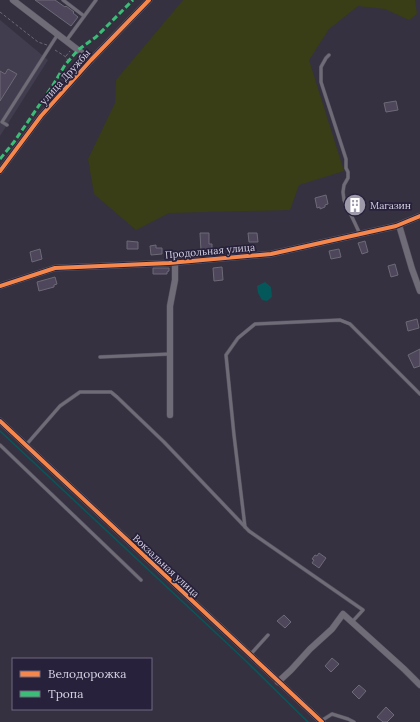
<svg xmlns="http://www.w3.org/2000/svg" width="420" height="722" font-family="Lora,serif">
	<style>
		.education { fill: #423d4e }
		.green { fill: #393e16 }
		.water { fill: #05585a }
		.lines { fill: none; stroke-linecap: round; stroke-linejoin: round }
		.stream { stroke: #05585a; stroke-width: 1.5 }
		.building { fill: #4e475c; stroke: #6d6976 }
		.service-casing { stroke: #524f5b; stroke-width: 4 }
		.minor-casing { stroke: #524f5b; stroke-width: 7 }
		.path { stroke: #6c6975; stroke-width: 1; stroke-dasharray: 3 2; stroke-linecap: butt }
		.service { stroke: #6f6c77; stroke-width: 3 }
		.minor { stroke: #6f6c77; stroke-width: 6 }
		.quiet { stroke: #3abd76; stroke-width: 3; stroke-dasharray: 6 3; stroke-linecap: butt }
		.cycleway-casing { stroke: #28213b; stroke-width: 6 }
		.cycleway { stroke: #f5874c; stroke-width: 4 }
		.labels { text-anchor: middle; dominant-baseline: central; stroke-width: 3.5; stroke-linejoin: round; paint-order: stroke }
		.street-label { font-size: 10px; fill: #d6d2e3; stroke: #28213b }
		.poi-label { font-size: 10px; fill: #d6d2e3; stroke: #28213b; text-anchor: start }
	</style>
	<rect width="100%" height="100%" fill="#353140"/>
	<polygon class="education" points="0,20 48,60 0,136"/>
	<polygon class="green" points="183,0 415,0 417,14 409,20 385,9 358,6 329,29 309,60 344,171 299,185 290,210 169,213 136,230 94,194 88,159 115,103 116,80"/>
	<polygon class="water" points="265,282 271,287 272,297 267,301 262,300 258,293 257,286"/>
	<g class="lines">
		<polyline class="stream" points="0,431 246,661 308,722"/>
	</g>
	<g class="building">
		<polygon points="35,0 55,0 65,7 66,6 74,12 73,13 78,17 71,26"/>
		<polygon points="8,69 17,74 0,101 0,71 5,74"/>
		<polygon points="396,101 398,110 386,112 384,103"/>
		<polygon points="326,195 328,204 325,205 325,207 320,209 320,207 317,208 315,198"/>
		<polygon points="200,233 209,233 209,244 212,244 212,250 201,251"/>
		<polygon points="248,233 257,233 258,242 249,242"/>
		<polygon points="127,241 138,242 138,249 127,249"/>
		<polygon points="365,241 368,252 362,254 358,243"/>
		<polygon points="156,245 156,248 162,248 162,254 151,255 150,246"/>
		<polygon points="40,249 42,259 32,262 30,252"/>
		<polygon points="339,249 341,257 331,259 329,251"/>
		<polygon points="395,264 398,275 391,277 388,266"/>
		<polygon points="222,267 223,280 214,281 213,268"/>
		<polygon points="153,268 169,268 169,271 167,272 167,274 153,274"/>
		<polygon points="55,277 57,284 54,285 54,287 39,291 37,282"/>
		<polygon points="417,319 419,328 408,331 406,322"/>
		<polygon points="420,349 420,366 414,368 408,355"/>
		<polygon points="319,553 326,558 319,568 312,563 314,560 312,559 315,555 317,556"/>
		<polygon points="284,615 291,622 285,628 277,621"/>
		<polygon points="332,658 339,664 331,672 325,666"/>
		<polygon points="359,685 366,691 359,699 352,692"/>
		<polygon points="386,707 394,715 387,722 383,722 377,717"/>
	</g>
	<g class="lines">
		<g class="service-casing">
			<g id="service">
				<polyline points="63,0 84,16"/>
				<polyline points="66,41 96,0"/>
				<polyline points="329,55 326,58 321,67 321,82 346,159 346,168 348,172 348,178 344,185 343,192 344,200 360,234"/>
				<polyline points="7,125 2,122 58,34"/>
				<polyline points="100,357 170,354"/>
				<polyline points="0,445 141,580"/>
				<polyline points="26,445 60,406 80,392 111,392 117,397 164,442 249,531 363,610 352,622"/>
				<polyline points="245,527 234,435 226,355 238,338 255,324 340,320 350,324 420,394"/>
				<polyline points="250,655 268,635"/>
				<polyline points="321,721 332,714 348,719 354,722"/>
			</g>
		</g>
		<g class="minor-casing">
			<g id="minor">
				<polyline points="13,0 91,60"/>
				<polyline points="0,171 41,116 91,60 149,0"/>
				<polyline points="399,225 412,269 420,291"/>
				<polyline points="0,286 55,268 169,263 271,254 396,226 420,216"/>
				<polyline points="170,415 170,306 175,280 175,263"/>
				<polyline points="0,421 322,722"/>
				<polyline points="278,682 291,670 310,649 332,629 343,614 404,669 420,685"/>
			</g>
		</g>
		<g class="path">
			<polyline points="0,12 38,42 47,45"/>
			<polyline points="55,50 66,57 68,61"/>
			<polyline points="66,56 70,51"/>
		</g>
		<use href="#service" class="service"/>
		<use href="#minor" class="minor"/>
		<polyline class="quiet" points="0,159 14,142 53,85 65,65 78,50 96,37 133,0"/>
		<g class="cycleway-casing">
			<g id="cycleway">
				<polyline points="0,171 41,116 91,60 149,0"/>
				<polyline points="0,286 55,268 169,263 271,254 396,226 420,216"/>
				<polyline points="0,421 322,722"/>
			</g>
		</g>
		<use href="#cycleway" class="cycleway"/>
	</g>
	<defs>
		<g id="building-disc" transform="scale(1.15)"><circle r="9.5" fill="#9e9aaa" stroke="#28213b"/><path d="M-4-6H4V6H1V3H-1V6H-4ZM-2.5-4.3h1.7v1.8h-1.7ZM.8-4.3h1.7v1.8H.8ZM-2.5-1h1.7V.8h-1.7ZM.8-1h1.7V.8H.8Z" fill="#fff"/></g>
	</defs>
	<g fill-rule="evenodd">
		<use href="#building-disc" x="355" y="205"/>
	</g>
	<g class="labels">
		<g class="street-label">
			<text transform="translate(65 77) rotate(-48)">улица Дружбы</text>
			<text transform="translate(210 251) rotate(-5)">Продольная улица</text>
			<text transform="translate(166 566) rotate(43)">Вокзальная улица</text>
		</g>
		<g class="poi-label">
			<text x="370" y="205">Магазин</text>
		</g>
	</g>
	<rect x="12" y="658" width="140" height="52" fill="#28213b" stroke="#6e687e"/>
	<rect x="20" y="671" width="20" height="6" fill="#f5874c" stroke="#6e687e"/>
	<text x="48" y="678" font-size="12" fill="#d6d2e3">Велодорожка</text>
	<rect x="20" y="691" width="20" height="6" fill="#3abd76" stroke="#6e687e"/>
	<text x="48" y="698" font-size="12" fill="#d6d2e3">Тропа</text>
</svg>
